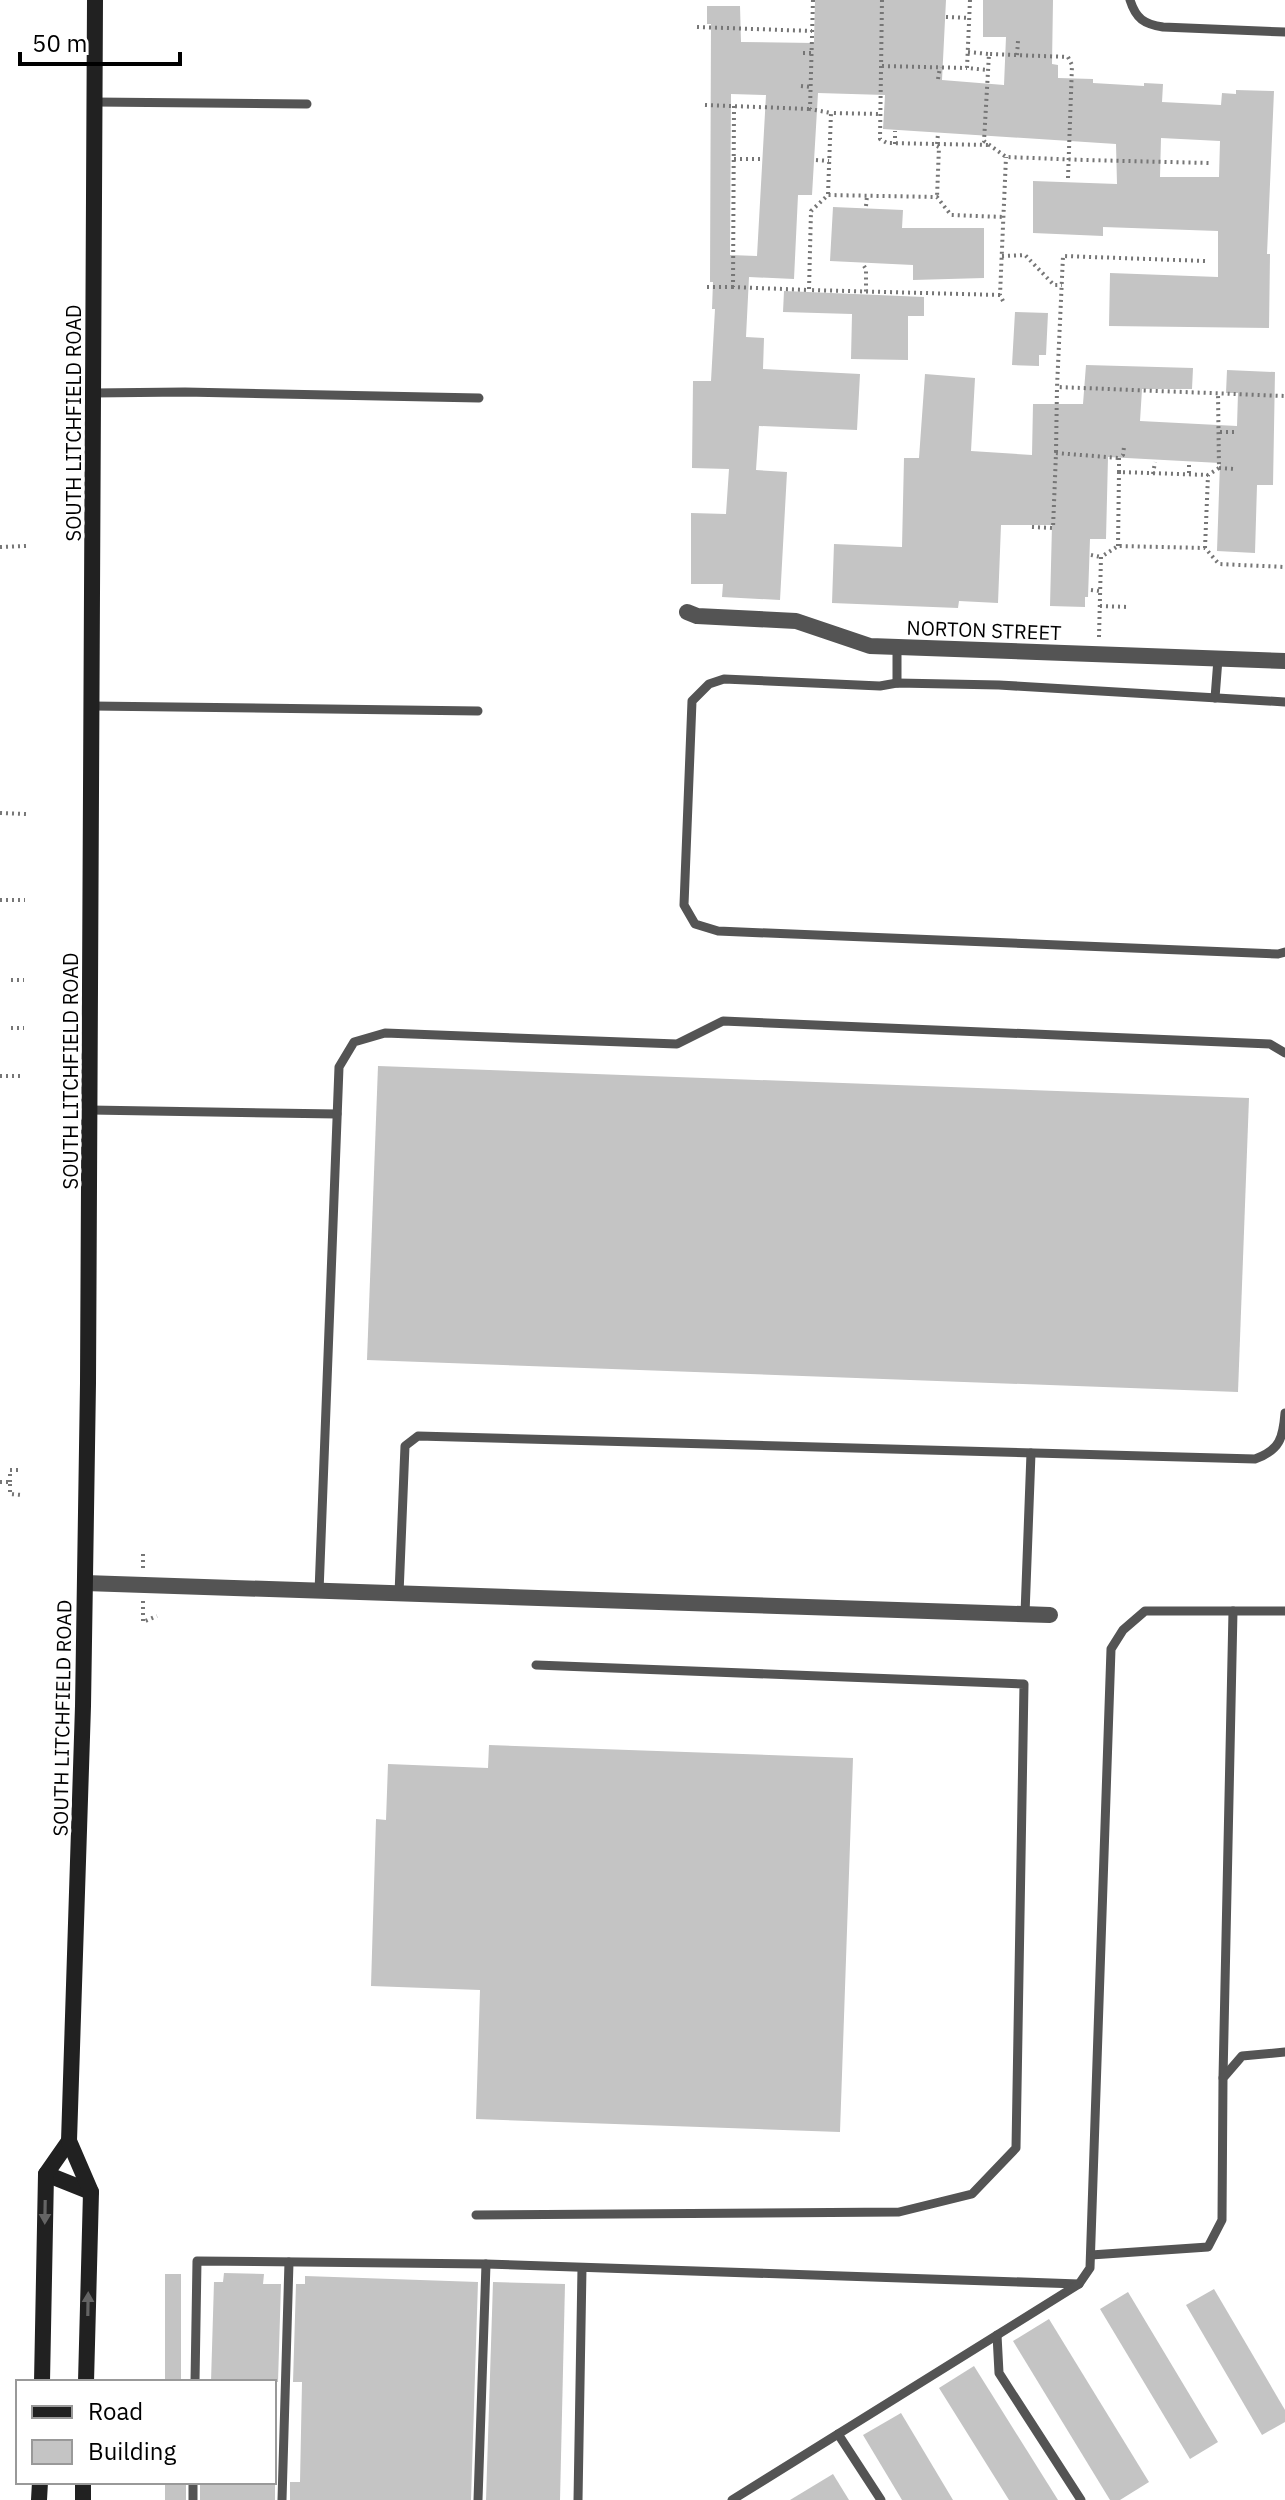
<svg xmlns="http://www.w3.org/2000/svg" width="1285" height="2500" font-family="'IBM Plex Sans',sans-serif">
	<style>
		.building { fill: #c4c4c4; fill-rule: evenodd }
		.lines { fill: none; stroke-linecap: round; stroke-linejoin: round }
		.path { stroke: #767676; stroke-width: 4; stroke-dasharray: 2 4; stroke-linecap: butt }
		.lane { stroke: #545454; stroke-width: 9 }
		.street { stroke: #545454; stroke-width: 16 }
		.secondary { stroke: #212121; stroke-width: 16 }
		.oneway { fill: #646464 }
		.labels { text-anchor: middle; dominant-baseline: central; stroke-width: 7; stroke-linejoin: round; paint-order: stroke }
		.street-label { font-size: 20px; fill: #000; stroke: #fff }
	</style>
	<rect width="100%" height="100%" fill="#fff"/>
	<g class="building">
		<path d="M 815,0 L 946,0 L 942,80 L 1004,85 L 1006,37 L 983,37 L 983,0 L 1053,0 L 1052,64 L 1058,65 L 1058,78 L 1093,79 L 1093,83 L 1144,86 L 1144,83 L 1163,84 L 1162,102 L 1221,105 L 1222,93 L 1236,94 L 1236,90 L 1274,91 L 1267,254 L 1270,254 L 1269,328 L 1109,326 L 1110,273 L 1218,277 L 1218,231 L 1103,227 L 1103,236 L 1033,233 L 1033,181 L 1117,184 L 1116,144 L 883,129 L 885,95 L 818,93 L 812,195 L 798,195 L 794,279 L 749,277 L 746,337 L 764,338 L 763,369 L 860,374 L 857,430 L 759,426 L 756,470 L 787,472 L 780,600 L 722,597 L 723,584 L 691,584 L 691,513 L 726,514 L 729,469 L 692,468 L 693,381 L 711,381 L 715,309 L 712,309 L 713,282 L 710,282 L 711,24 L 707,24 L 707,6 L 740,6 L 741,42 L 814,43 ZM 731,94 L 766,95 L 757,256 L 730,255 ZM 1161,138 L 1220,141 L 1219,177 L 1160,177 Z"/>
		<polygon points="833,207 903,210 902,228 984,228 984,278 913,280 913,265 830,261"/>
		<polygon points="784,291 924,297 924,316 908,316 908,360 851,359 852,314 783,312"/>
		<polygon points="1015,312 1048,313 1046,355 1039,355 1039,366 1012,365"/>
		<polygon points="1086,365 1193,368 1192,389 1142,389 1140,421 1237,426 1238,393 1226,393 1227,370 1275,372 1273,485 1257,485 1255,553 1217,551 1220,463 1108,457 1106,539 1090,539 1088,597 1085,597 1085,607 1050,606 1052,525 1001,525 998,603 959,601 958,608 832,603 834,544 902,547 904,458 919,458 925,374 975,378 971,451 1032,455 1033,404 1083,404"/>
		<polygon points="378,1066 1249,1098 1238,1392 367,1360"/>
		<polygon points="489,1745 853,1758 840,2132 476,2119 480,1990 371,1986 376,1819 386,1820 388,1764 488,1768"/>
		<polygon points="224,2273 264,2274 263,2284 281,2284 278,2382 211,2382 214,2282 223,2282"/>
		<rect x="165" y="2274" width="16" height="108"/>
		<polygon points="305,2276 478,2282 471,2500 290,2500 290,2482 300,2482 302,2382 293,2382 296,2284 305,2284"/>
		<polygon points="493,2282 565,2284 560,2500 486,2500"/>
		<polygon points="1214,2289 1285,2410 1285,2422 1262,2435 1186,2305"/>
		<polygon points="1128,2292 1218,2442 1190,2459 1100,2309"/>
		<polygon points="1049,2319 1149,2482 1120,2500 1110,2500 1013,2341"/>
		<polygon points="974,2366 1058,2500 1009,2500 939,2388"/>
		<polygon points="901,2413 953,2500 902,2500 863,2435"/>
		<polygon points="833,2474 849,2500 790,2500"/>
		<rect x="165" y="2482" width="21" height="18"/>
		<rect x="200" y="2482" width="75" height="18"/>
	</g>
	<g class="lines">
		<g class="path">
			<polyline points="813,0 810,109 831,113"/>
			<polyline points="882,0 880,139 887,143 989,145"/>
			<polyline points="970,0 967,68 988,70"/>
			<polyline points="946,17 969,18"/>
			<polyline points="697,27 812,31"/>
			<polyline points="968,52 989,54"/>
			<polyline points="803,53 811,53"/>
			<polyline points="1017,55 1018,41"/>
			<polyline points="882,66 967,68"/>
			<polyline points="938,79 940,67"/>
			<polyline points="801,86 811,87"/>
			<polyline points="705,105 810,109"/>
			<polyline points="734,106 733,287 809,290"/>
			<polyline points="895,144 895,131"/>
			<polyline points="937,144 938,134"/>
			<polyline points="937,146 939,147 937,197"/>
			<polyline points="734,159 760,159"/>
			<polyline points="816,160 829,161"/>
			<polyline points="1068,178 1072,65 1068,57 989,54 984,141 1006,157 1085,160 1209,163"/>
			<polyline points="828,194 831,113 879,114"/>
			<polyline points="866,206 867,196"/>
			<polyline points="1002,256 1025,255 1054,285 1062,285"/>
			<polyline points="1205,261 1063,256 1057,387 1285,396"/>
			<polyline points="864,266 866,269 866,292"/>
			<polyline points="707,287 733,287"/>
			<polyline points="1000,295 809,290 811,211 828,195 937,197 951,215 1004,217"/>
			<polyline points="1003,301 1000,295 1006,157"/>
			<polyline points="1220,432 1235,432"/>
			<polyline points="1056,452 1057,387"/>
			<polyline points="1189,465 1189,474"/>
			<polyline points="1219,468 1235,469"/>
			<polyline points="1119,472 1119,458 1123,455 1124,447"/>
			<polyline points="1153,474 1155,462"/>
			<polyline points="1032,527 1053,528 1056,453 1119,458"/>
			<polyline points="1118,546 1119,472 1208,475"/>
			<polyline points="0,547 27,546"/>
			<polyline points="1205,548 1208,475 1219,468 1218,393"/>
			<polyline points="1091,555 1101,557"/>
			<polyline points="1091,590 1100,591"/>
			<polyline points="1100,606 1129,607"/>
			<polyline points="1099,637 1101,557 1118,546 1205,548 1219,564 1285,567"/>
			<polyline points="0,813 26,814"/>
			<polyline points="0,900 25,900"/>
			<polyline points="11,980 24,980"/>
			<polyline points="11,1028 24,1028"/>
			<polyline points="0,1076 24,1076"/>
			<polyline points="0,1482 10,1482 10,1494 22,1495"/>
			<polyline points="10,1482 10,1470 22,1470"/>
			<polyline points="143,1568 143,1551"/>
			<polyline points="143,1601 143,1622 157,1616"/>
		</g>
		<g class="lane">
			<path d="M 1130,0 C 1136,19 1144,24 1163,27 L 1285,32"/>
			<polyline points="94,102 307,104"/>
			<polyline points="93,393 185,392 479,398"/>
			<polyline points="897,683 897,646"/>
			<polyline points="1215,698 1218,659"/>
			<polyline points="1285,702 999,685 897,683 880,686 724,679 709,684 692,701 684,905 695,924 718,931 1278,954 1285,952"/>
			<polyline points="92,706 478,711"/>
			<polyline points="90,1110 337,1114"/>
			<polyline points="319,1592 339,1067 354,1042 385,1033 677,1044 723,1021 1270,1044 1285,1053"/>
			<path d="M 399,1594 L 405,1446 L 418,1436 L 1255,1459 C 1280,1450 1283,1438 1285,1413"/>
			<polyline points="1025,1614 1031,1453"/>
			<polyline points="1223,2078 1233,1611"/>
			<polyline points="476,2215 899,2212 972,2194 1016,2148 1024,1684 536,1665"/>
			<polyline points="1091,2255 1208,2247 1222,2220 1223,2078 1242,2056 1285,2052"/>
			<polyline points="997,2335 999,2373 1081,2500"/>
			<polyline points="195,2382 197,2261 486,2264 1079,2284"/>
			<polyline points="838,2434 881,2500"/>
			<polyline points="193,2500 193,2482"/>
			<polyline points="282,2500 289,2262"/>
			<polyline points="478,2500 486,2264"/>
			<polyline points="578,2500 582,2268"/>
			<polyline points="732,2500 1079,2284 1090,2268 1111,1649 1123,1630 1145,1611 1285,1611"/>
		</g>
		<g class="street">
			<polyline points="687,612 697,616 796,621 870,646 1285,661"/>
			<polyline points="85,1583 1050,1615"/>
		</g>
		<g class="secondary">
			<polyline points="46,2174 91,2192"/>
			<polyline points="42,2382 46,2174 69,2141"/>
			<polyline points="86,2382 91,2192 69,2141 83,1706 88,1383 95,0"/>
			<polyline points="39,2500 40,2482"/>
			<polyline points="83,2500 83,2482"/>
		</g>
	</g>
	<defs><path id="oneway-solid" d="M-6-.8H1V-3.2L6.5 0L1 3.2V.8H-6Z" transform="scale(2)"/></defs>
	<g class="oneway">
		<use href="#oneway-solid" transform="translate(45 2212) rotate(91)"/>
		<use href="#oneway-solid" transform="translate(88 2304) rotate(-89)"/>
	</g>
	<g class="labels">
		<g class="street-label">
			<text transform="translate(73 423) rotate(-90)">SOUTH LITCHFIELD ROAD</text>
			<text transform="translate(984 630) rotate(2)">NORTON STREET</text>
			<text transform="translate(70 1071) rotate(-90)">SOUTH LITCHFIELD ROAD</text>
			<text transform="translate(62 1718) rotate(-89)">SOUTH LITCHFIELD ROAD</text>
		</g>
	</g>
	<rect x="16" y="2380" width="260" height="104" fill="#ffffff" stroke="#999999" stroke-width="2"/>
	<rect x="32" y="2406" width="40" height="12" fill="#212121" stroke="#999999" stroke-width="2"/>
	<text x="88" y="2420" font-size="24" fill="#000000">Road</text>
	<rect x="32" y="2440" width="40" height="24" fill="#c4c4c4" stroke="#999999" stroke-width="2"/>
	<text x="88" y="2460" font-size="24" fill="#000000">Building</text>
	<path d="M20 52v12h160v-12" fill="none" stroke="#000000" stroke-width="4"/>
	<text x="32" y="52" font-size="24" fill="#000000" stroke="#ffffff" stroke-width="6" paint-order="stroke">50 m</text>
</svg>
